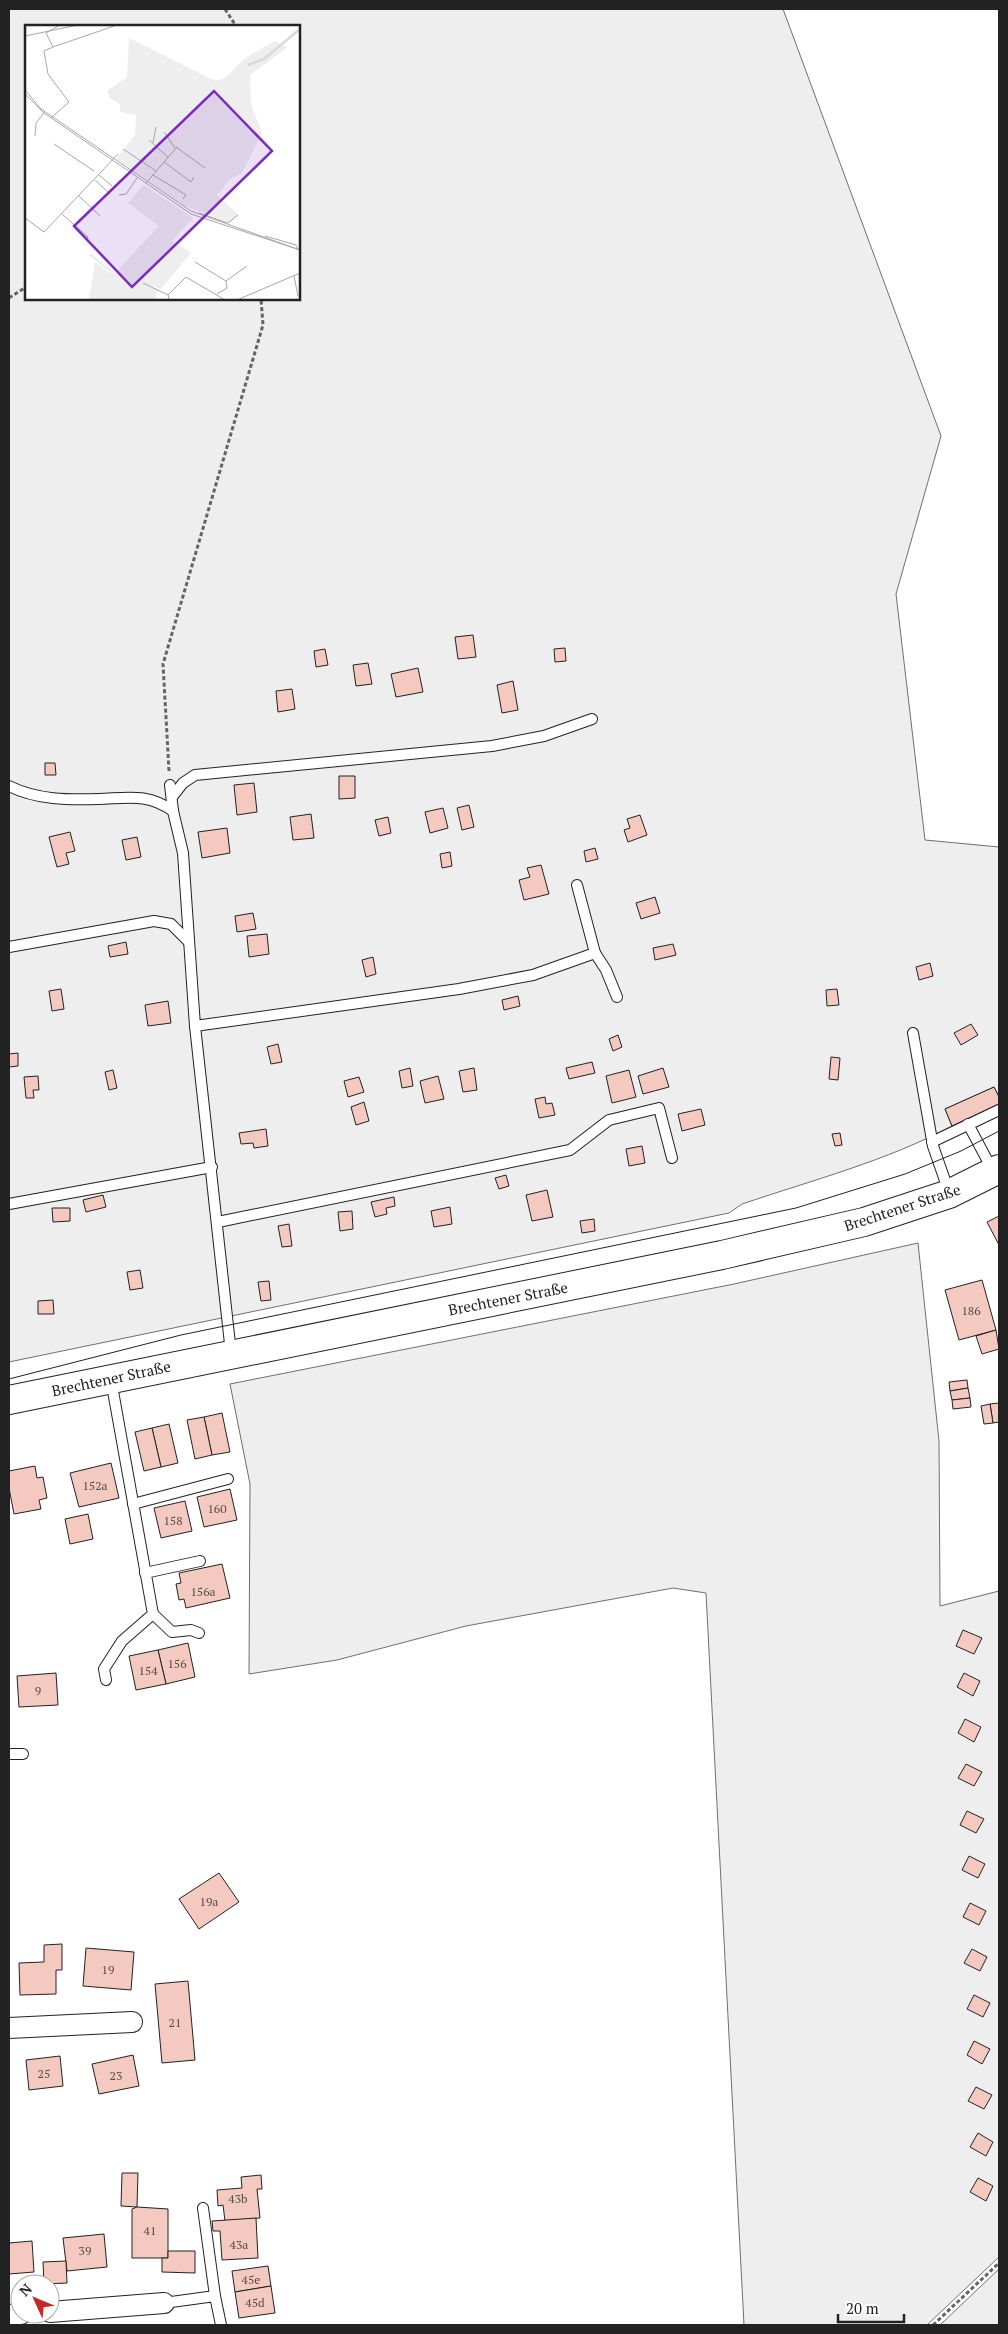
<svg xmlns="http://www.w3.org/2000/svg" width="1008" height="2334" font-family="'PT Serif',serif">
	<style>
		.green { fill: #eee; stroke: #6f6f6f; fill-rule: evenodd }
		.building { fill: #f3c9c0; stroke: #222 }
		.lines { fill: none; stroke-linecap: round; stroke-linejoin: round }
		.lane-casing { stroke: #222; stroke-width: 12 }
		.street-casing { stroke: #222; stroke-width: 22 }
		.secondary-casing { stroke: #222; stroke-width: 30 }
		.path { stroke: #646464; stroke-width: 3; stroke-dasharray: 4 2.5; stroke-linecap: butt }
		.lane { stroke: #fff; stroke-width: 10 }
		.street { stroke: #fff; stroke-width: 20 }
		.secondary { stroke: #fff; stroke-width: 28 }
		.tram { stroke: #222; stroke-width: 1 }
		.labels { text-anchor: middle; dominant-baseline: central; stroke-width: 4; stroke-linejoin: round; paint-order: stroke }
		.number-label { font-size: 12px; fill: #564c4a }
		.street-label { font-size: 15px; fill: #222; stroke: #fff }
		.inset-river { fill: none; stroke: #d9d9d9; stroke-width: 2.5 }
		.inset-road { fill: none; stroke: #a7a7a7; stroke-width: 1 }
		.view { fill: #7b2cbf; fill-opacity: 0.15; stroke: #7b2cbf; stroke-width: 2.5 }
		.inset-edge { fill: none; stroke: #222; stroke-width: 2.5 }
	</style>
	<rect width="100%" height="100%" fill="#fff"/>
	<g class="green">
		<path d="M 9,9 L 783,9 L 941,436 L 896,594 L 925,840 L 999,847 L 999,1097 L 994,1087 L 945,1109 L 952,1126 C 886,1161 813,1180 742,1204 L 729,1213 L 9,1362 ZM 26,26 L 299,26 L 299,299 L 26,299 Z"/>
		<polygon points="918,1243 939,1441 940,1606 999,1591 999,2257 927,2325 744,2325 706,1593 673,1588 466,1626 337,1660 249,1674 250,1484 230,1384 734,1284"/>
		<polygon points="999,2269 999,2325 940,2325"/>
	</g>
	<g class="building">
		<polygon points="473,635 476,657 458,659 455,637"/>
		<polygon points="565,648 566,661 555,662 554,649"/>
		<polygon points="325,649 328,665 316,667 314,651"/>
		<polygon points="368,663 372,684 356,686 353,665"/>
		<polygon points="418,668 423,692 396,697 391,674"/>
		<polygon points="513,681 518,710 502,713 497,685"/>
		<polygon points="292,689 295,709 278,712 276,691"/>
		<polygon points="45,763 55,763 56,775 45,775"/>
		<polygon points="339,776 355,776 355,798 339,799"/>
		<polygon points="254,783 257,812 237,815 234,785"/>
		<polygon points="469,805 474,827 462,830 457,808"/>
		<polygon points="443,808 448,828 430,833 425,812"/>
		<polygon points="311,814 314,838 293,840 290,817"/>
		<polygon points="640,815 647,835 628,842 624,830 630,828 627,819"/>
		<polygon points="388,817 391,833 379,836 375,820"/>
		<polygon points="227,828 230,853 202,858 198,832"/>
		<polygon points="70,832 75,851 66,853 69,864 57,867 49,837"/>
		<polygon points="137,837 141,857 126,860 122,840"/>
		<polygon points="595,848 598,859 586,862 584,851"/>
		<polygon points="450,852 452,866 442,868 440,854"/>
		<polygon points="541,865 549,894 524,900 519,880 530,877 527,868"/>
		<polygon points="655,897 660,913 641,919 636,903"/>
		<polygon points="253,913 256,929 237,932 235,916"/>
		<polygon points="267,934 269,954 249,957 247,936"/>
		<polygon points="126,942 128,954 110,957 108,946"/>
		<polygon points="673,944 676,955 655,960 653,948"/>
		<polygon points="373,957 376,974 366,977 362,960"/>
		<polygon points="930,963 933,976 919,980 916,967"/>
		<polygon points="61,989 64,1009 52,1011 49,991"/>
		<polygon points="837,989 839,1005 827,1006 826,990"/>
		<polygon points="518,996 520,1006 504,1010 502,1000"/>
		<polygon points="168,1001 171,1023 148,1026 145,1005"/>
		<polygon points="971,1024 978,1035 961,1045 954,1033"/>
		<polygon points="618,1035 622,1047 613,1051 609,1039"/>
		<polygon points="278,1044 282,1062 271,1064 267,1047"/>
		<polygon points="18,1053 18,1066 9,1067 9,1054"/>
		<polygon points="831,1057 840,1058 838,1080 829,1079"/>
		<polygon points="592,1062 595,1073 569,1079 566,1068"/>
		<polygon points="410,1068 413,1086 402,1088 399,1071"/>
		<polygon points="474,1068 477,1090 463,1092 459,1071"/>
		<polygon points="663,1068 669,1087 643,1094 638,1076"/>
		<polygon points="113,1070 117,1088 109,1090 105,1072"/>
		<polygon points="629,1070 636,1097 612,1103 606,1076"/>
		<polygon points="38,1076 39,1090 33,1090 34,1098 26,1098 24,1077"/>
		<polygon points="438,1076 444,1099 425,1103 420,1081"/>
		<polygon points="359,1077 364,1092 348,1097 344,1081"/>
		<polygon points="994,1087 999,1097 999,1104 952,1126 945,1109"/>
		<polygon points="545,1097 546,1104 552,1103 555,1115 539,1118 535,1099"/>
		<polygon points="364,1102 369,1121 356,1125 351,1107"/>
		<polygon points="701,1109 705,1125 682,1131 678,1114"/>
		<polygon points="266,1129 268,1146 254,1148 253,1143 241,1144 239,1133"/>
		<polygon points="840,1133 842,1145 835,1146 832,1134"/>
		<polygon points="642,1146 645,1163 629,1166 626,1149"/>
		<polygon points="506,1175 509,1186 499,1189 495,1178"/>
		<polygon points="547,1190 553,1217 532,1221 526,1195"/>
		<polygon points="103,1195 106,1207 86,1212 83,1200"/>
		<polygon points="394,1197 395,1206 386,1208 387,1214 375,1217 371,1202"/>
		<polygon points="450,1207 452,1224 434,1227 431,1211"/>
		<polygon points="52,1208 70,1208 70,1221 53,1222"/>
		<polygon points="352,1211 353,1229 340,1231 338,1212"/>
		<polygon points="999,1216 999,1245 987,1222"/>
		<polygon points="594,1219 595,1231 582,1233 580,1221"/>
		<polygon points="289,1224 292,1246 282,1247 278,1226"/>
		<polygon points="140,1270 143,1288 130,1290 127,1272"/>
		<polygon points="982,1280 996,1330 959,1340 945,1290"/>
		<polygon points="269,1281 271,1300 261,1301 258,1282"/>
		<polygon points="53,1300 54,1314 38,1314 38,1301"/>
		<polygon points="996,1330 999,1349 982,1354 976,1336"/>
		<polygon points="967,1380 968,1388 950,1391 949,1382"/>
		<polygon points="968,1388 970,1398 952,1400 950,1391"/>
		<polygon points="970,1398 971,1407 953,1409 952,1400"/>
		<polygon points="999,1403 999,1422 993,1423 990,1404"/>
		<polygon points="990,1404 993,1423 984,1424 981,1406"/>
		<polygon points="222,1413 230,1452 212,1455 204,1417"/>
		<polygon points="204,1417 212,1455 195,1459 187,1420"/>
		<polygon points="169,1424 178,1463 161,1467 152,1428"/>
		<polygon points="152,1428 161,1467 144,1471 135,1432"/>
		<polygon points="111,1463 119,1498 79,1507 70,1473"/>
		<polygon points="35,1466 37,1478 43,1477 47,1498 39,1500 41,1509 14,1514 9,1488 9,1471"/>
		<polygon points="230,1489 237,1520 204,1527 197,1497"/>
		<polygon points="185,1501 192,1531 161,1538 154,1508"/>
		<polygon points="88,1514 93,1539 70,1544 65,1519"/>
		<polygon points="222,1564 230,1598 186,1608 184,1599 179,1600 176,1584 181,1583 179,1573"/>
		<polygon points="963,1630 982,1638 974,1654 956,1646"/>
		<polygon points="188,1643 195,1677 166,1684 158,1650"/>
		<polygon points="158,1650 166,1684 136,1690 129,1656"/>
		<polygon points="56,1673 58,1705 19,1707 17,1676"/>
		<polygon points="964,1673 980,1681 973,1696 957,1687"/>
		<polygon points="965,1719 981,1727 974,1742 958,1733"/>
		<polygon points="966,1764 982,1772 974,1786 958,1778"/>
		<polygon points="967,1811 984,1819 976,1833 960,1825"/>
		<polygon points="969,1856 985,1864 978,1878 962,1870"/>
		<polygon points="219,1873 239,1902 199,1929 179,1899"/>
		<polygon points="970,1903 986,1911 979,1925 963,1917"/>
		<polygon points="62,1944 62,1970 56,1970 56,1994 20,1995 19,1963 44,1962 44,1945"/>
		<polygon points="86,1948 134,1952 131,1990 83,1986"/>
		<polygon points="972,1949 987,1957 980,1971 964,1963"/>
		<polygon points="188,1981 195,2060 162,2063 155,1984"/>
		<polygon points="974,1995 990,2003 983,2017 967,2009"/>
		<polygon points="974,2041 990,2049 982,2064 967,2055"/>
		<polygon points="133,2055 139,2086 99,2094 92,2064"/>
		<polygon points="60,2056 63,2086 29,2090 26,2060"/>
		<polygon points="976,2087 992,2095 984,2109 968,2101"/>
		<polygon points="978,2133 993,2142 986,2156 970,2147"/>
		<polygon points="122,2173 138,2173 137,2207 121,2206"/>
		<polygon points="261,2175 262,2189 257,2189 260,2218 225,2221 223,2205 218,2206 217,2190 242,2188 241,2177"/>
		<polygon points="978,2178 993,2186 986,2201 970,2192"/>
		<polygon points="137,2207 168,2209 168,2258 132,2258 132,2209"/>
		<polygon points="256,2218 258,2258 222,2260 220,2231 213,2231 212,2221"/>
		<polygon points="104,2234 107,2267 67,2271 63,2238"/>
		<polygon points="32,2241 34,2272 9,2274 9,2243"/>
		<polygon points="168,2251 195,2251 195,2273 162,2272 162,2258 168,2258"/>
		<polygon points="66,2261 67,2283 44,2284 43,2262"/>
		<polygon points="268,2266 271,2286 235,2292 232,2271"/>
		<polygon points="271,2286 275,2313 239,2318 235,2292"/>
	</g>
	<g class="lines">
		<g class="lane-casing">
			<g id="lane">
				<polyline points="170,785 173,811 183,853 195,1026 231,1353"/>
				<path d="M 9,786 C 37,800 68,800 99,799 C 128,798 148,793 173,811"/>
				<polyline points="172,797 183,783 195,775 492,746 544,736 592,719"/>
				<polyline points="9,947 154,921 171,924 188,941"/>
				<polyline points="595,953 606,970 617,997"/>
				<polyline points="195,1026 459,989 533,975 595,953 577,885"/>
				<polyline points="913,1033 933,1146 949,1192"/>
				<polyline points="968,1124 993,1171"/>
				<polyline points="932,1142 999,1110"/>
				<polyline points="9,1204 212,1167"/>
				<polyline points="218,1222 570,1150 609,1120 659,1108 672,1158"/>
				<polyline points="133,1504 228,1479"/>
				<polyline points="145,1573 200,1561"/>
				<polyline points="153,1614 172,1632 191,1630 199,1633"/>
				<polyline points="106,1680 104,1669 122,1641 153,1614 111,1380"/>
				<polyline points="9,1754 23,1754"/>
				<polyline points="203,2208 215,2296"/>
				<polyline points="164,2303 215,2296 221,2325"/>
			</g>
		</g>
		<g class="street-casing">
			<g id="street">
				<polyline points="9,2028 132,2022"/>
				<polyline points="50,2312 164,2303"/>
				<polyline points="9,2315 21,2314"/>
			</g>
		</g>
		<g class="secondary-casing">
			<polyline id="secondary" points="9,1400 722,1255 864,1222 949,1194 999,1169"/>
		</g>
		<g class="path">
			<polyline points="225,9 236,26"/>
			<polyline points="9,298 26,287"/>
			<polyline points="169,771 163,664 263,325 261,299"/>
			<polyline points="933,2325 999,2263"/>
		</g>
		<use href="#lane" class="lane"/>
		<use href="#street" class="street"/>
		<use href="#secondary" class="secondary"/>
		<polyline class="tram" points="9,1379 181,1335 796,1208 905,1174 961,1151 999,1131"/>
	</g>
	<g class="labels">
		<g class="number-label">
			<text x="971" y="1310">186</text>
			<text x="95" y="1485">152a</text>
			<text x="217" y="1508">160</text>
			<text x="173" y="1520">158</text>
			<text x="203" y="1591">156a</text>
			<text x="177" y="1663">156</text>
			<text x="148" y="1670">154</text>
			<text x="38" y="1690">9</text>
			<text x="209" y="1901">19a</text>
			<text x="108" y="1969">19</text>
			<text x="175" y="2022">21</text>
			<text x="44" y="2073">25</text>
			<text x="116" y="2075">23</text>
			<text x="238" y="2198">43b</text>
			<text x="150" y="2230">41</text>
			<text x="239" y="2244">43a</text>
			<text x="85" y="2250">39</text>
			<text x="251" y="2279">45e</text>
			<text x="255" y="2302">45d</text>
		</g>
		<g class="street-label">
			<text transform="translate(902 1207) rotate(-18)">Brechtener Straße</text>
			<text transform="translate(508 1298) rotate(-11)">Brechtener Straße</text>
			<text transform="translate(111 1378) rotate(-12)">Brechtener Straße</text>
		</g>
	</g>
	<g transform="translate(25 25)">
		<rect width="275" height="275" fill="#fff"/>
		<path d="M 104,13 L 190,56 L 200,53 L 219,34 L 249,16 L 263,22 L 225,50 L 226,80 L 237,107 L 217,148 L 205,154 L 192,170 L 213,189 L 205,198 L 158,180 L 91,134 L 110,110 L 111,90 L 95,87 L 95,79 L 85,73 L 82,66 L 102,52 ZM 119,160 L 168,193 L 147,216 L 166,228 L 136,264 L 117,258 L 135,265 L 130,271 L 132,275 L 64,275 L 70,237 L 80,245 L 88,250 L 64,230 L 66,228 L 90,248 L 134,201 L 103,178 Z" fill="#eee"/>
		<path class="inset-river" d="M 223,40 L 239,34 L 275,4"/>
		<path class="inset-road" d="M 21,8 L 28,22 L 92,0M 21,8 L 35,0M 0,11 L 53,0M 0,65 L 16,84 L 166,186 L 275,225M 0,69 L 19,88 L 166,189 L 275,225M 26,93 L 44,77 L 23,49 L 19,26 L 28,22M 139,107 L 150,123M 10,111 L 11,98 L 19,88M 124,115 L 143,132M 128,118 L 131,102M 29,119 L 69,146M 151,122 L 180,143M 98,124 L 131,146M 139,137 L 166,157 L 169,152M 74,150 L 87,161M 128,150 L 161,170 L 158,174M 70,155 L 85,169M 121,158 L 152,122M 94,170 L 101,169 L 112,153M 54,171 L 75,191M 174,188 L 203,198 L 213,190M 37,189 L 63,212 L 61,215 L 67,220M 0,193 L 19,207 L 93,129M 240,211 L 271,220 L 273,225M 170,237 L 201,256 L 202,263 L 192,269M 269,251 L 273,271M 201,256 L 222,241M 118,258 L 143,270M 144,275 L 143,270 L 161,252 L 200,275M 212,275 L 275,248"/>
		<path class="view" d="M 189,66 L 247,126 L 107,262 L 49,201 Z"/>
		<rect width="275" height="275" class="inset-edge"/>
	</g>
	<rect width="1008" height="2334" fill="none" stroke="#222222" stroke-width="20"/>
	<g transform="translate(35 2299) rotate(314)"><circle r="24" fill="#ffffff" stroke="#a7a7a7"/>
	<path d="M0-4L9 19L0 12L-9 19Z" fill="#c62828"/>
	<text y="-8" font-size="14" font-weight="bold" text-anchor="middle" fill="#222222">N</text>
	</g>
	<path d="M838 2314v8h66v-8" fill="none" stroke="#222222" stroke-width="2.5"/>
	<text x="846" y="2314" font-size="15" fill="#222222" stroke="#ffffff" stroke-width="4" paint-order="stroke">20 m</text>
</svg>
